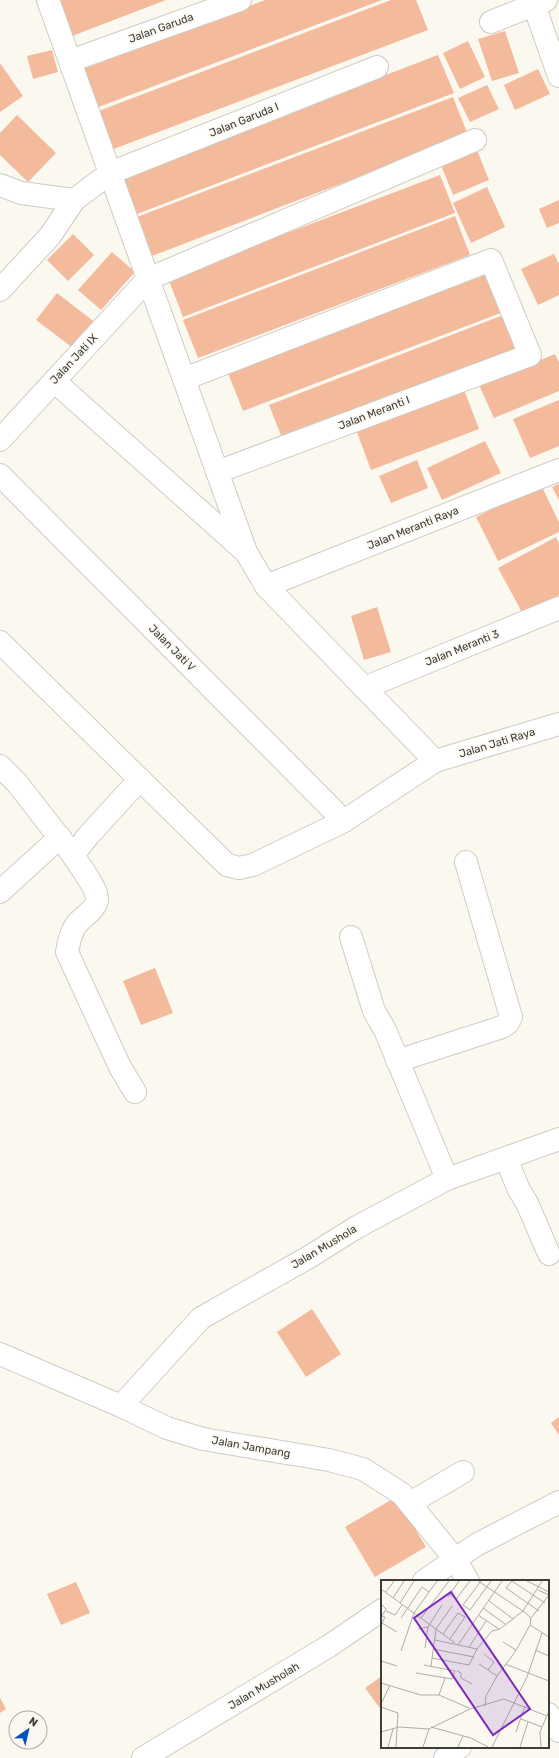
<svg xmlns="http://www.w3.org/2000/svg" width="559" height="1758" font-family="Rubik,sans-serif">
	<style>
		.building { fill: #f3ba9c }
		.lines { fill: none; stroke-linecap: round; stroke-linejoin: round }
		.street-casing { stroke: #ceccc4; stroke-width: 24 }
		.secondary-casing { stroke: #ceccc4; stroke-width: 24 }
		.street { stroke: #fff; stroke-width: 22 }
		.secondary { stroke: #fff; stroke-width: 22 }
		.labels { text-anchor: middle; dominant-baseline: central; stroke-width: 3.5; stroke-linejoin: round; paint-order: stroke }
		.street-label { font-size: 11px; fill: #3d3d39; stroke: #fbf8f0 }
		.inset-road { fill: none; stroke: #afada7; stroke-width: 1 }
		.view { fill: #7b2cbf; fill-opacity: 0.15; stroke: #7b2cbf; stroke-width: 2 }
		.inset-edge { fill: none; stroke: #3d3d39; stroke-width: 2 }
	</style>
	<rect width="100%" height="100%" fill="#fbf8f0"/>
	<g class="building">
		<polygon points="58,0 166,0 72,36"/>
		<polygon points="265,0 382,0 96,108 81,70"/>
		<polygon points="391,0 416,0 428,30 111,150 96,112"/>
		<polygon points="505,31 519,73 492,81 478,39"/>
		<polygon points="468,41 485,77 460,89 443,53"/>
		<polygon points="52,50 58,72 33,79 27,56"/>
		<polygon points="438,55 454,93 137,214 122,176"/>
		<polygon points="0,63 23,96 0,112"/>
		<polygon points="538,69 550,94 515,110 504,85"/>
		<polygon points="487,85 499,109 470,122 458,98"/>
		<polygon points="453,97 468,135 152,256 137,217"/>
		<polygon points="17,115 56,153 28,182 0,155 0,133"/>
		<polygon points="477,150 489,180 453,195 441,165"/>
		<polygon points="440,175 455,213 183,317 168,278"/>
		<polygon points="487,187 505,227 471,243 453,203"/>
		<polygon points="559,200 559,223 547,228 539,209"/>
		<polygon points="455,216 470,255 198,358 183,320"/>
		<polygon points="73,234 94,255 68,281 47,260"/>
		<polygon points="112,252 135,272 101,310 78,290"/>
		<polygon points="554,254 559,264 559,295 538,305 521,269"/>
		<polygon points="491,272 506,311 243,411 228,373"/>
		<polygon points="57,293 97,324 77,351 36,320"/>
		<polygon points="506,314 521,352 284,443 269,405"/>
		<polygon points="555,354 559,362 559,391 494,418 479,385"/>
		<polygon points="463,387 479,429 371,470 355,427"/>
		<polygon points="559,400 559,446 530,458 513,419"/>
		<polygon points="485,441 501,473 442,500 427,468"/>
		<polygon points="417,460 428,488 391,503 379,476"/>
		<polygon points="559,484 559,500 552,487"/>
		<polygon points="541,485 559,522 559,532 498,561 476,517"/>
		<polygon points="556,537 559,543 559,595 523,614 498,568"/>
		<polygon points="377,607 391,652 364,660 351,616"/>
		<polygon points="155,968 173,1013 141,1025 123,981"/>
		<polygon points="312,1309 341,1354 306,1377 277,1332"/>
		<polygon points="559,1417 559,1435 551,1423"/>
		<polygon points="396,1497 426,1547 375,1577 345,1527"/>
		<polygon points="76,1582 90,1613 61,1625 47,1594"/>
		<polygon points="382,1676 382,1711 365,1688"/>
		<polygon points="0,1698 6,1709 0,1713"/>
	</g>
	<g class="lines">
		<g class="street-casing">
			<g id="street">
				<polyline points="48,0 246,552"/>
				<polyline points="534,5 559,76"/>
				<polyline points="491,22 546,0"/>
				<polyline points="70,61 240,0"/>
				<polyline points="0,185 21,193 74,200 110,173 377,67"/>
				<polyline points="0,290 50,236 74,200"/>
				<polyline points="184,379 491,260 530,355 217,472"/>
				<polyline points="54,381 246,552 266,586 435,761"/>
				<polyline points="0,440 148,279 475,140"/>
				<polyline points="0,475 344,821"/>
				<polyline points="266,586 559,470"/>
				<polyline points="0,642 227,865 239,868 253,865 344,821 435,761 559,724"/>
				<polyline points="364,688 559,608"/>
				<polyline points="0,766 17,783 73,855 88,836 140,779"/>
				<path d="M 73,855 C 79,865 97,888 97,899 C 97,909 81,918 76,925 C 70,934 69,942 67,952 L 120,1067 L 135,1092"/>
				<polyline points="0,892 60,837"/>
				<polyline points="351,937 374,1011 385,1030 447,1179"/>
				<polyline points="397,1061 502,1027 508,1023 511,1017 466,862"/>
				<polyline points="506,1158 519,1190 527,1203 549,1254"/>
				<polyline points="121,1406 201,1318 309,1257 357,1227 447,1179 559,1139"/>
				<polyline points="410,1503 463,1472"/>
				<polyline points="424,1581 476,1545 559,1502"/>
				<polyline points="143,1758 329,1646 382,1610"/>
				<polyline points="445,1758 460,1747"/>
			</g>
		</g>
		<g class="secondary-casing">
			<g id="secondary">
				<polyline points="0,1354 121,1406 167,1428 203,1439 329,1460 363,1469 402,1494 455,1559 468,1581"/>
				<polyline points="548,1714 559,1731"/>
			</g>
		</g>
		<use href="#street" class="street"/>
		<use href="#secondary" class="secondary"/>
	</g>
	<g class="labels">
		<g class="street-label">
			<text transform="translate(161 28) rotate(-20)">Jalan Garuda</text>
			<text transform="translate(244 120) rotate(-22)">Jalan Garuda I</text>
			<text transform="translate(74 359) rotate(-47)">Jalan Jati IX</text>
			<text transform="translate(374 413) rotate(-21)">Jalan Meranti I</text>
			<text transform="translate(413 528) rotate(-22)">Jalan Meranti Raya</text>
			<text transform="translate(172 648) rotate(45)">Jalan Jati V</text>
			<text transform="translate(462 648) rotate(-22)">Jalan Meranti 3</text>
			<text transform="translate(497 743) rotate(-17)">Jalan Jati Raya</text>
			<text transform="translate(324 1247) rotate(-31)">Jalan Mushola</text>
			<text transform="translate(251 1447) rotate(10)">Jalan Jampang</text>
			<text transform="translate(264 1686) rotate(-31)">Jalan Musholah</text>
		</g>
	</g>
	<g transform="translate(381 1580)">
		<rect width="168" height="168" fill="#fbf8f0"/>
		<path class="inset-road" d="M 97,1 L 142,31 L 150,38 L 149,45 L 168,57M 100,1 L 82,25 L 89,30 L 110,1M 131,1 L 125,8 L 158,31M 131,1 L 164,23M 146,1 L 168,12M 0,9 L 74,63M 157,10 L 168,15M 5,12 L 13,1M 69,14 L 75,19 L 89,1M 67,17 L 78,1M 12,18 L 23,1M 107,20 L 132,39M 19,23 L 33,1M 0,24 L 5,29 L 1,36M 102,28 L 124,44M 5,31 L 14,35 L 21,25M 97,35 L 118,49M 20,38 L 41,7 L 48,12M 40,38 L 68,1M 150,38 L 168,15M 1,43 L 16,52M 0,45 L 4,37 L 0,36M 37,49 L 47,47 L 61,25M 62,54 L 77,33 L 84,37 L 69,59M 54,60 L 96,69M 122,62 L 135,70M 77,65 L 121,1M 88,67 L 105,41M 44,68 L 47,47M 52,69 L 93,77M 154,70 L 168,76M 20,71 L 33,33 L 56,1M 103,74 L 113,82 L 107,90M 51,78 L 88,85 L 96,69 L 111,51 L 119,49 L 142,31 L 161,1M 0,81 L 16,86M 98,84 L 116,96M 124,84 L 168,101M 43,85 L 74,91M 50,86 L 55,49 L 71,26M 76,91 L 80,93 L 80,98 L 91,104M 35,93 L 71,99 L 74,91M 0,103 L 40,115 L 58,115 L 88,128M 58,115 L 64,98M 0,124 L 9,105M 104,126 L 105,116 L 116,96 L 134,72 L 149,45M 0,127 L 17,133 L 15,167M 140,139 L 161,147M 50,147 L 90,158 L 107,167M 0,152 L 18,147 L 48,149 L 89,129 L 123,119 L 166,136M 135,152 L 144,126M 7,167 L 12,149M 42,167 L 48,149M 77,167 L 82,156M 111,167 L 146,97 L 161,53M 139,167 L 147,142M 160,167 L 159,152 L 168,131"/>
		<path class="view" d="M 70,12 L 149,129 L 112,155 L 33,38 Z"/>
		<rect width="168" height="168" class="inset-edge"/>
	</g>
	<g transform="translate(28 1730) rotate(34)"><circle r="19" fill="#fbf8f0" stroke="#afada7"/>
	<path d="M0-3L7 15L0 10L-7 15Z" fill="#0652bc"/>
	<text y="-6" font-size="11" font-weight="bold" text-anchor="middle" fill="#3d3d39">N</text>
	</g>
</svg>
